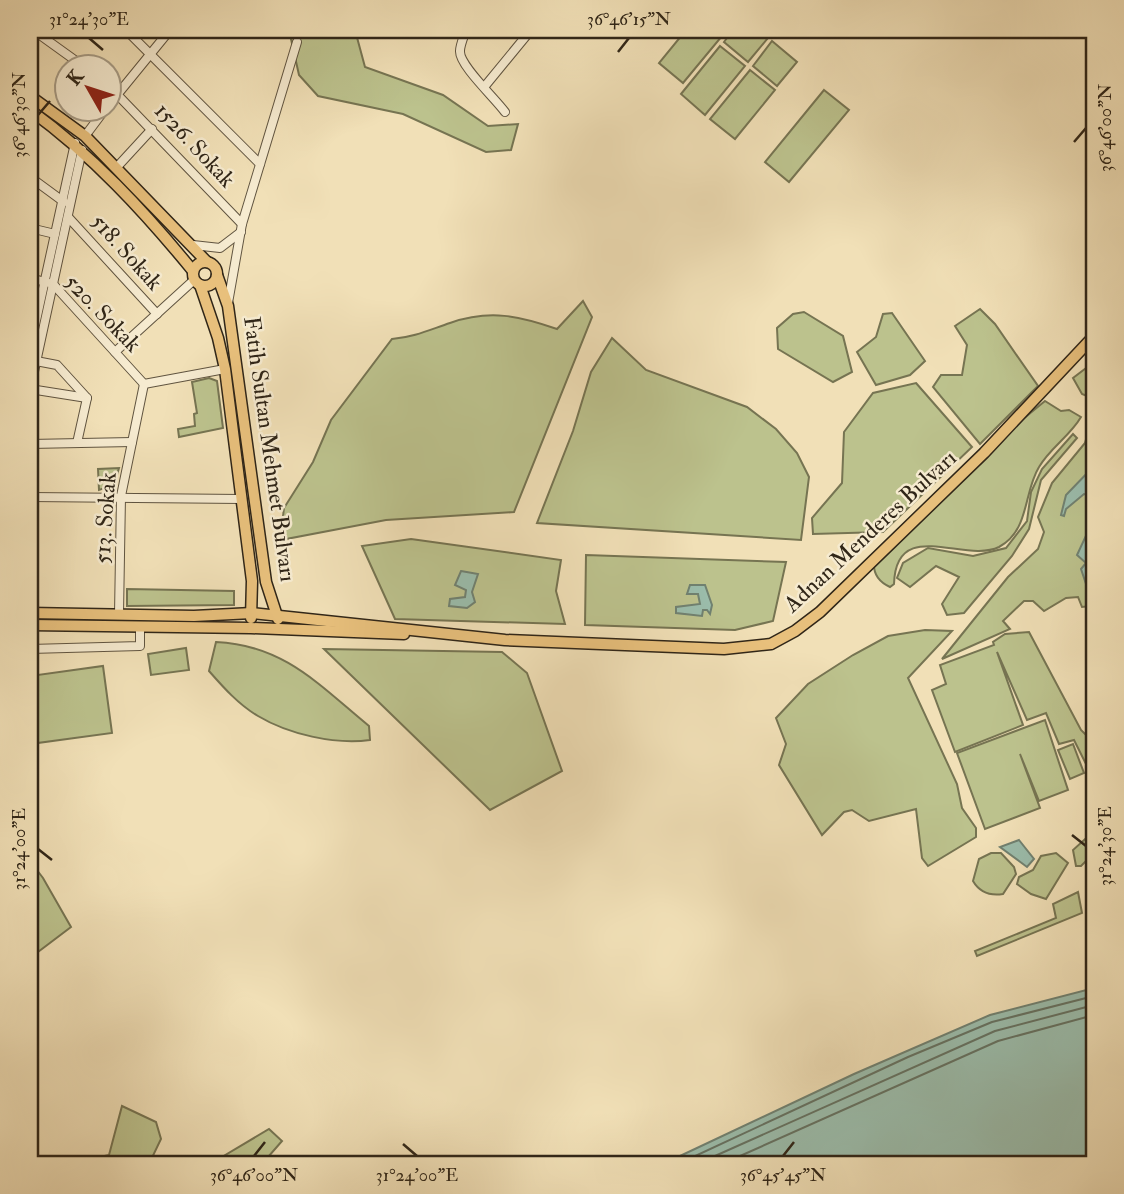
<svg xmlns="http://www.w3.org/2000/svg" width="1124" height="1194" font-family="'IM FELL Double Pica',serif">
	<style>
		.green { fill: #bcc28d; stroke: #767452; stroke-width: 2 }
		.water { fill: #9bbdac; stroke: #708171; stroke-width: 2 }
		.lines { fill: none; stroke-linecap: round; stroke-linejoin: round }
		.shore { stroke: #667262; stroke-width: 2 }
		.minor-casing { stroke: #605440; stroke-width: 10 }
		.major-casing { stroke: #302618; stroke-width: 13 }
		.minor { stroke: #f6ebd0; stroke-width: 8 }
		.major { stroke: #e8c07c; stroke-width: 10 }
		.ticks { fill: none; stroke: #302618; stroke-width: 2.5 }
		.labels { text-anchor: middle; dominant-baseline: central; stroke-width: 5; stroke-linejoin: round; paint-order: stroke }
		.street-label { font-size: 23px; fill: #302618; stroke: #f6ebd0 }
		.neatline { fill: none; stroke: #302618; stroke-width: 2.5 }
		.ticks-label { font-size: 18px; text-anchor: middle; fill: #302618 }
	</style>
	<rect width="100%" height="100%" fill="#f1e0b7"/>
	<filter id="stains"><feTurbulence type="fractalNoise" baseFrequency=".00286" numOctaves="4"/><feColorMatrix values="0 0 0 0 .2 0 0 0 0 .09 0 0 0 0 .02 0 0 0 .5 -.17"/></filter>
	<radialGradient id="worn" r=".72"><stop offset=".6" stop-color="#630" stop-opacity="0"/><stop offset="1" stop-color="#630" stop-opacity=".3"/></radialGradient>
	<g class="green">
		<polygon points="289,30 355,30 365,67 443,95 488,126 518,124 511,150 486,152 403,114 318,96 299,75"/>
		<polygon points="686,30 727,30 683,83 659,63"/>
		<polygon points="733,30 758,30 768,38 748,62 724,42"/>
		<polygon points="772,41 797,62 777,86 753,66"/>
		<polygon points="720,46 745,66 705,115 681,94"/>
		<polygon points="750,70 775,90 735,139 710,119"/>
		<polygon points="824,90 849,110 789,182 765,162"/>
		<path d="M 583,301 L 592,317 L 514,512 L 386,520 L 286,539 L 282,525 L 284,508 L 313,462 L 331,420 L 392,339 C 414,337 429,330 450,323 C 490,309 519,316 557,329 Z"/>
		<polygon points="980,309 995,324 1038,386 980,444 933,387 941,375 962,375 967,345 955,326"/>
		<polygon points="804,312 843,336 852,372 833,382 778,349 777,328 793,314"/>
		<polygon points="892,313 925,361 910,375 876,385 857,352 876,337 883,314"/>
		<polygon points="612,338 646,370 747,407 776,429 797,453 809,477 801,540 537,523 573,431 591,372"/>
		<polygon points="1094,362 1094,399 1082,394 1073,378"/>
		<polygon points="209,378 217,381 223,428 179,437 178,429 195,426 194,414 197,413 192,382"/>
		<polygon points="916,383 972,447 883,532 813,534 812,518 842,483 844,432 873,393"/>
		<path d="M 1045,401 L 1061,411 L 1069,410 L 1081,417 C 1070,436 1050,448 1039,467 C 1023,493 1030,530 999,547 C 965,564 896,516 894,584 L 890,587 C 879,582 873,574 874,562 L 1017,424 Z"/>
		<polygon points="1091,421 1094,422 1094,609 1091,606 1082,607 1078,597 1066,598 1044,611 1033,601 1024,601 1003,621 1010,629 942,659 1008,577 1038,549 1044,532 1038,517 1052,483 1085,443"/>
		<polygon points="1073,434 1077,438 1041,480 1029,529 1012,556 964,613 947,615 942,604 959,577 936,566 910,587 897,578 903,563 928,548 973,556 1006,548 1027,521 1031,492 1042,469"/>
		<polygon points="119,468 114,485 99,490 98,469"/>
		<polygon points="411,539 561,560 556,591 565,624 395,619 362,546"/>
		<polygon points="586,555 786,562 773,621 735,630 585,625"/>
		<polygon points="127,589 234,591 234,605 127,606"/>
		<polygon points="925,630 952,631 908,678 957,784 962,808 976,828 976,837 928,866 922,858 916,809 869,821 852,810 844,812 822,835 779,765 786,744 776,718 808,684 853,655 888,636"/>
		<polygon points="1029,632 1081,730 1094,743 1094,765 1088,768 1074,740 1059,744 1046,713 1027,720 997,652 1023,725 955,752 932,690 946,684 940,665 994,645 993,642 1005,634"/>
		<path d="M 216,642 C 284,645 319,685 369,726 L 370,740 C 335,745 288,734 258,716 C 239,705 223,687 209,671 Z"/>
		<polygon points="186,648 189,670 151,675 148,654"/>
		<polygon points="324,649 502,652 527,673 562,771 490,810"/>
		<polygon points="103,666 112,733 30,744 30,676"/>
		<polygon points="1045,720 1068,790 1039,801 1020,754 1040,808 985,829 957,753"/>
		<polygon points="1073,744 1084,773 1070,779 1058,750"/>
		<polygon points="1094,831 1094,853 1081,866 1076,866 1073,850"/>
		<path d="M 991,853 L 1001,853 L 1014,867 L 1016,874 L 1003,894 C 990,896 980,893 973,881 L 979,859 Z"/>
		<polygon points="1056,853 1068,863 1046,899 1031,894 1017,884 1019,877 1033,870 1041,856"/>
		<polygon points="30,861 43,878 71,927 30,958"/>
		<polygon points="1078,892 1082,913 977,956 975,951 1056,918 1053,904"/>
		<polygon points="122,1106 156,1122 161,1139 149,1164 67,1164 109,1155"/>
		<polygon points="269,1129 282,1141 262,1164 216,1164 222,1157"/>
	</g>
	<g class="water">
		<polygon points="1093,467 1091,480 1094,482 1094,496 1084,494 1066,509 1064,516 1061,515 1066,495"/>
		<polygon points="1094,526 1094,580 1087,587 1081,569 1086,563 1077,555 1090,527"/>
		<polygon points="461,571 478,574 472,592 475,602 467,608 449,606 450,599 465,597 466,590 455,585"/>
		<polygon points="690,585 705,585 712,605 710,614 707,610 703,610 702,616 676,613 676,607 700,604 698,594 687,594"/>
		<polygon points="1019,840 1034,859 1027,867 1000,847"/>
		<polygon points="1094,988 1094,1164 663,1164 854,1074 990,1015"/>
	</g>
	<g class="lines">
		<g class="shore">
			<polyline points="678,1164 908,1057 992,1022 1094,996"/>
			<polyline points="697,1164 995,1031 1094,1005"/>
			<polyline points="722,1164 998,1041 1094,1015"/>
		</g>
		<g class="minor-casing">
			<g id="minor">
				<polyline points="33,30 83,66"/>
				<polyline points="126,30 260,164"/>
				<path d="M 466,30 C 464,36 460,45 460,51 C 459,65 495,98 505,112"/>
				<polyline points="108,85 242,224"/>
				<polyline points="485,86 531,30"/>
				<polyline points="108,106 170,30"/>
				<polyline points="85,136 106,108"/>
				<polyline points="117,167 152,129"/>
				<polyline points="30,177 64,202"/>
				<polyline points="68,217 157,314"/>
				<polyline points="30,228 55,234"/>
				<polyline points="193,245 220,248 241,232"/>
				<polyline points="30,278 53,284 144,384"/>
				<polyline points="228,303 242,224 297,42"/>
				<polyline points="30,348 75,143"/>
				<polyline points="115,352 194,280"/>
				<polyline points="36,361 57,365 87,398 77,443"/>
				<polyline points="144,384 225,369"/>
				<polyline points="30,389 87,398"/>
				<polyline points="30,390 82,150"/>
				<polyline points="30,444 132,442"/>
				<polyline points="30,497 242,499"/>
				<polyline points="119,614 121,496 144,384"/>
				<polyline points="30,649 140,646 140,627"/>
			</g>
		</g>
		<g class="major-casing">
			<g id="major">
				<polyline points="30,96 85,136 207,262"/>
				<path d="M 30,110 C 92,155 144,211 193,271"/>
				<circle cx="205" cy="274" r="12"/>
				<polyline points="217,275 228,306 266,582 278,619"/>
				<polyline points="200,285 218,338 225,369 252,581 251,618"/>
				<polyline points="30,613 194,616 252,613 505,640 724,649 771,644 795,631 820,612 984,453 1094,336"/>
				<polyline points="30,625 251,628 404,634"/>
			</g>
		</g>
		<use href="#minor" class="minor"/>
		<use href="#major" class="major"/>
	</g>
	<path class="ticks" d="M 89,38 L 103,50M 618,52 L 629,38M 38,115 L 50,101M 1074,142 L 1086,128M 1072,835 L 1086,846M 38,849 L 52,860M 403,1144 L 417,1156M 254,1156 L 265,1142M 783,1156 L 794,1142"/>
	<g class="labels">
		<g class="street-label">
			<text transform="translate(195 145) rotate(47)">1526. Sokak</text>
			<text transform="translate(127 252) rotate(48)">518. Sokak</text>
			<text transform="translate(103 313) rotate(46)">520. Sokak</text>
			<text transform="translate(270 449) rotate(82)">Fatih Sultan Mehmet Bulvarı</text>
			<text transform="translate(105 518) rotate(-86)">513. Sokak</text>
			<text transform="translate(870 531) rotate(-43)">Adnan Menderes Bulvarı</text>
		</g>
	</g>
	<rect width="1124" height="1194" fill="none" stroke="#f1e0b7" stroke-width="77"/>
	<g transform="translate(88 88) rotate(309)"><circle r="33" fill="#f6ebd0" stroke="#a79c86" stroke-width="2"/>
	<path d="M0-5L12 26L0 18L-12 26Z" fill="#8f2418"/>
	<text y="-10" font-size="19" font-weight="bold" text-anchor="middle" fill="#302618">K</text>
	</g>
	<rect x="38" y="38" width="1048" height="1118" class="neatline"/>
	<g class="ticks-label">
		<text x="89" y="25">31°24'30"E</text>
		<text x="629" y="25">36°46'15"N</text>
		<text transform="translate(19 115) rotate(-90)" y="6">36°46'30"N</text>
		<text transform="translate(1105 128) rotate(-90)" y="6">36°46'00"N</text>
		<text transform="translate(1105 846) rotate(-90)" y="6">31°24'30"E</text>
		<text transform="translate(19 849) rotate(-90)" y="6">31°24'00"E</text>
		<text x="254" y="1181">36°46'00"N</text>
		<text x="417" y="1181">31°24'00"E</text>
		<text x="783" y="1181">36°45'45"N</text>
	</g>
	<rect width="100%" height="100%" filter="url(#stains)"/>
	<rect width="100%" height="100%" fill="url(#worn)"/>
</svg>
